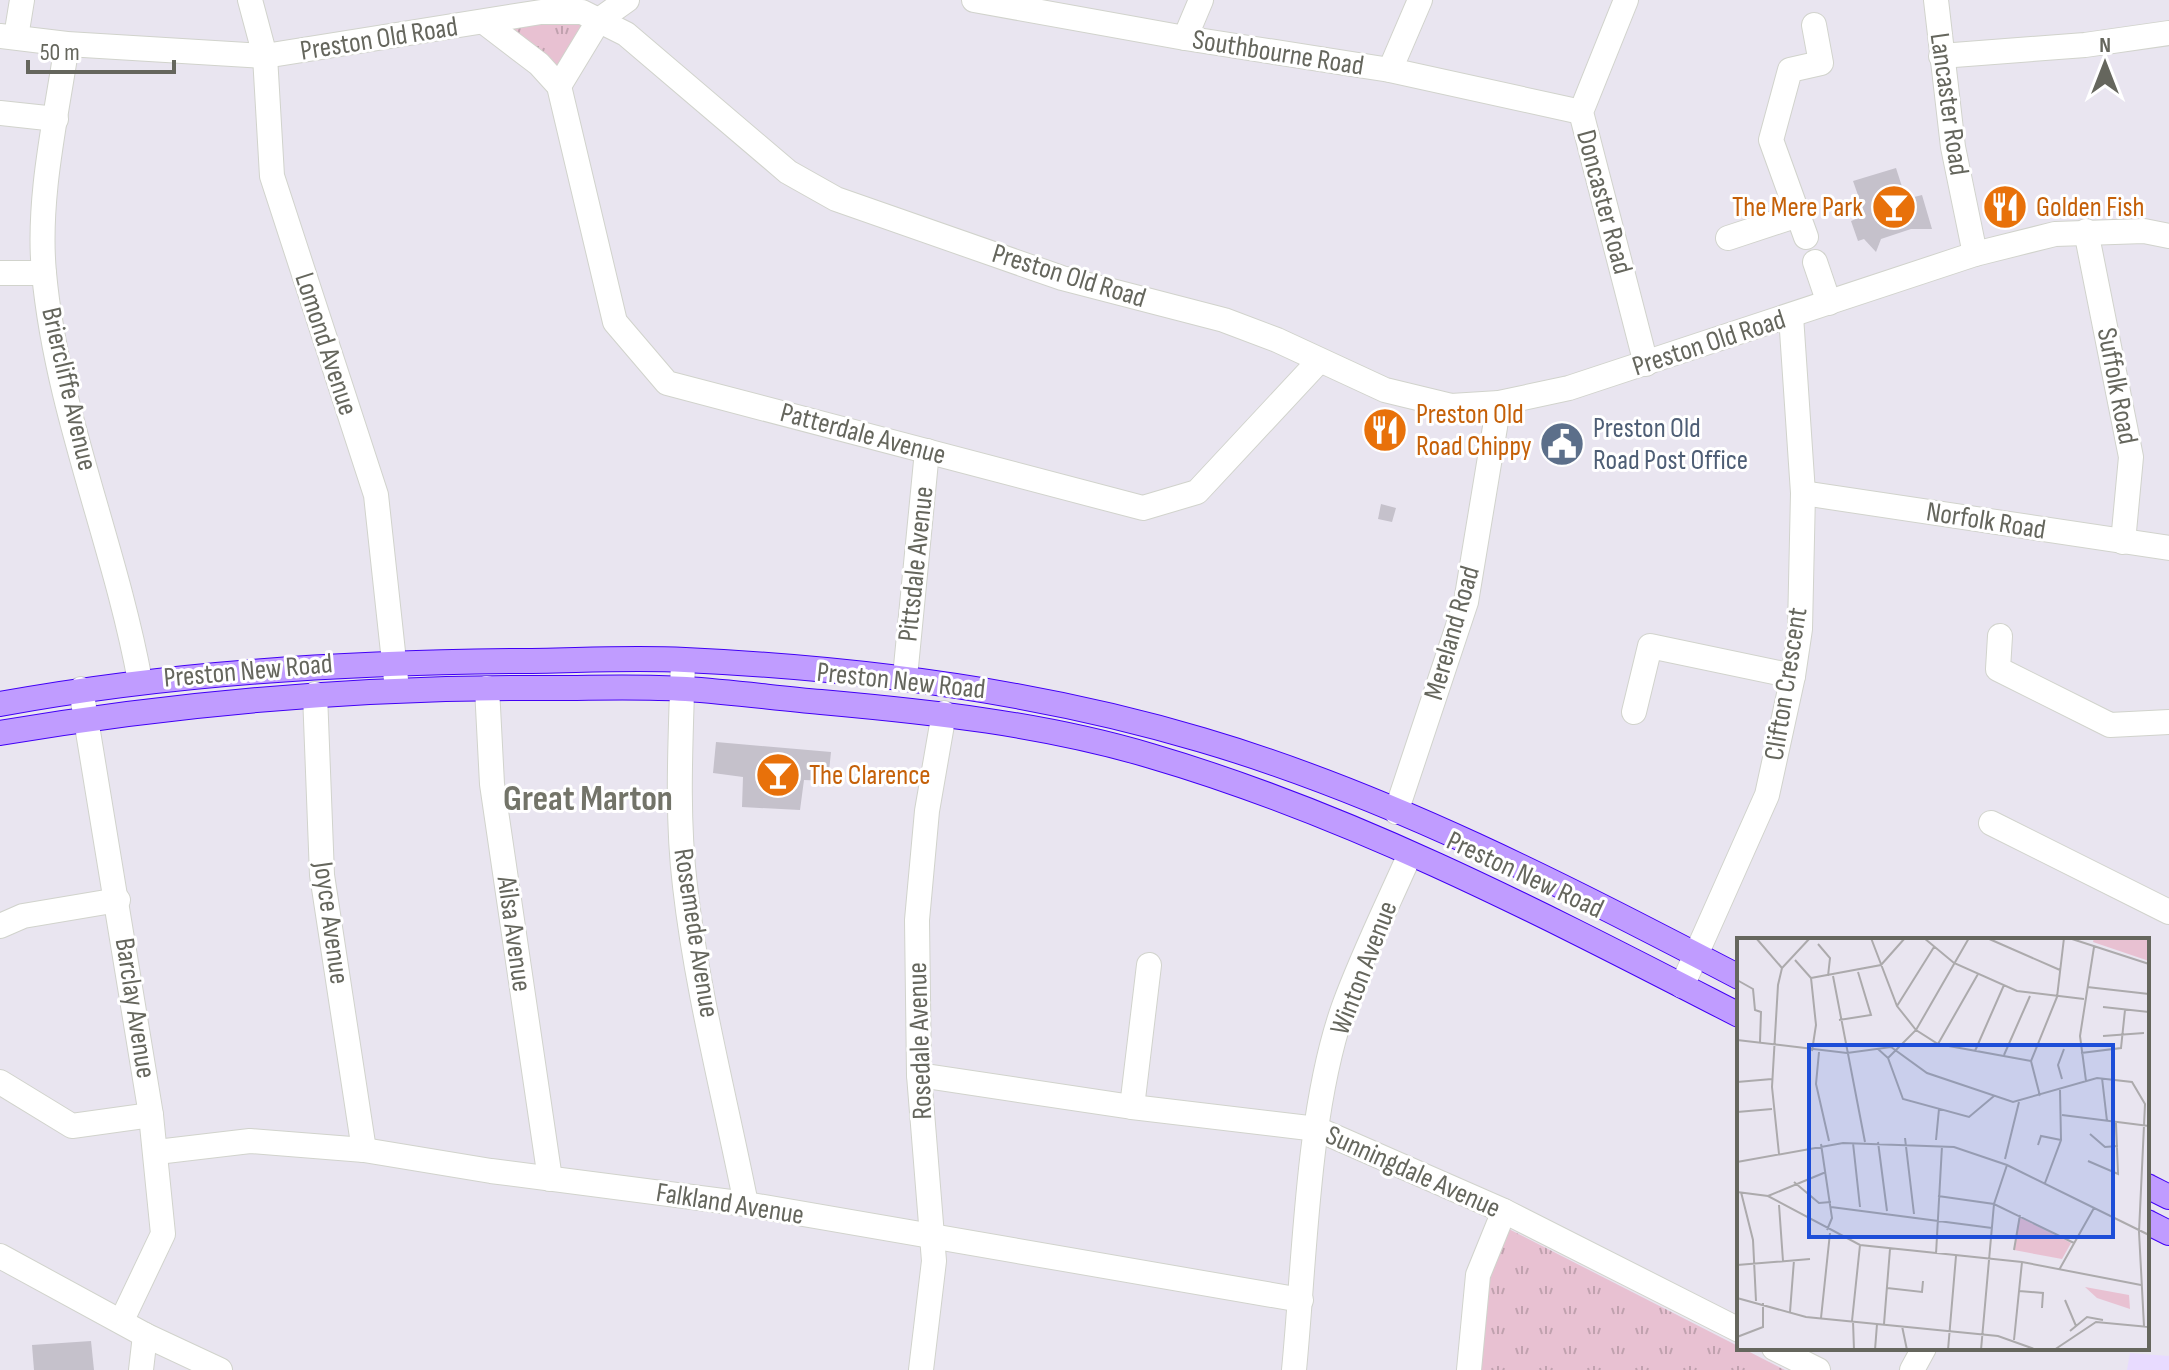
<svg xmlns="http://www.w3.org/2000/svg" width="2169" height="1370" font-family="'Sofia Sans Condensed',sans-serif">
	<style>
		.commercial { fill: #e8dbff }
		.grass { fill: url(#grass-tufts) }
		.building { fill: #c5c1cb }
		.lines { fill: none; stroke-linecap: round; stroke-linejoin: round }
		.minor-casing { stroke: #d1d3cc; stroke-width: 26 }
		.trunk-casing { stroke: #4100f5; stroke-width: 26 }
		.minor { stroke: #fff; stroke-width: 24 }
		.trunk { stroke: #c09cff; stroke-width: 24 }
		.labels { text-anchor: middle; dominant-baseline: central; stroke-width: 6; stroke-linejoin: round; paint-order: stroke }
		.street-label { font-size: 28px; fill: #65665d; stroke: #fff }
		.food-label { font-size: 28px; fill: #c56008; stroke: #fff; text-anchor: start }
		.service-label { font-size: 28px; fill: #4e5e75; stroke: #fff; text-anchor: start }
		.district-label { font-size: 36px; font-weight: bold; fill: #737469; stroke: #fff }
		.inset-road { fill: none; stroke: #acaaac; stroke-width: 2 }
		.view { fill: #1d4ed8; fill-opacity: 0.15; stroke: #1d4ed8; stroke-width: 4 }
		.inset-edge { fill: none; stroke: #65665d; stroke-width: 4 }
	</style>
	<defs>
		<pattern id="grass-tufts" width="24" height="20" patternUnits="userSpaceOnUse" patternTransform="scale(2)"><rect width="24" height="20" fill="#e8c1d2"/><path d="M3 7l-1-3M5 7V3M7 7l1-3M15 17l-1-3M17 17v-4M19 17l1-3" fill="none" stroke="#c0a1ae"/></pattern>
	</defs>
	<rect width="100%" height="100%" fill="#e9e5f0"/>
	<polygon class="commercial" points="2130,1353 2169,1356 2169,1370 2127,1370"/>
	<g class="grass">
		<polygon points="511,23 586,23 559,67 511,34"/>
		<polygon points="1497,1223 1785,1370 1469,1370"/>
	</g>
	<g class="building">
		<polygon points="1896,168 1906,199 1922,195 1932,229 1911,229 1881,239 1876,252 1864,239 1858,241 1851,221 1865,215 1853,181"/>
		<polygon points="1381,504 1396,508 1392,522 1378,519"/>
		<polygon points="716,742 831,752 828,781 804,780 800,810 742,807 743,777 713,773"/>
		<polygon points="91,1341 94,1370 34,1370 32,1345"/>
	</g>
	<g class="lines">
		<g class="minor-casing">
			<g id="minor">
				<polyline points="250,0 265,56 272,176 376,495 397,689"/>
				<polyline points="974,0 1185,38 1390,70 1581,112"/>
				<polyline points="1626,0 1581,112 1646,364"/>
				<polyline points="1936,0 1953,147 1975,254"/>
				<polyline points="484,22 539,64 559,86 615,322 667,383 1143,508 1197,492 1319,361"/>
				<polyline points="0,36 67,44 265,56 541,12 582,12 626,34 788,172 836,199 1062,278 1224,320 1277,340 1385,390 1451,406 1499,403 1569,388 1975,254 2055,234 2144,231 2169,236"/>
				<polyline points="16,37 22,0"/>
				<polyline points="1185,38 1201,0"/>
				<path d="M 67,44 C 56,119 37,198 44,273 C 57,413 115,544 140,681"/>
				<polyline points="1941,56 2085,45 2169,33"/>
				<polyline points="1390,70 1420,0"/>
				<polyline points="559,86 599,20 627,0"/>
				<polyline points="0,113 56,119"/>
				<polyline points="2086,231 2131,457 2123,542"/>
				<polyline points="1806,237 1771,140 1790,70 1821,63 1814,25"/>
				<polyline points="1728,238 1798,215"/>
				<polyline points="1815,262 1829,303"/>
				<polyline points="0,273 44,273"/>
				<polyline points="1803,493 2169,548"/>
				<polyline points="2000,636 1998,669 2110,725 2169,722"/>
				<path d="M 683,660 C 681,734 676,811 685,886 C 697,992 725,1098 746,1204"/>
				<polyline points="905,677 927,451"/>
				<polyline points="487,688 492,784 550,1179"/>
				<polyline points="81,689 151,1115 163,1234 122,1320"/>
				<polyline points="315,694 322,875 364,1150"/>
				<polyline points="1634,712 1650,646 1793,676"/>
				<polyline points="1396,812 1466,602 1499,403"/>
				<polyline points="1991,823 2169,912"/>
				<polyline points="0,926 23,916 118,900"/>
				<polyline points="1682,986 1767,795 1793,676 1800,629 1803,493 1791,316"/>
				<polyline points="919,1075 1132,1107 1317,1129 1504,1211 1739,1330"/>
				<polyline points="0,1082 72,1126 151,1115"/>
				<polyline points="1132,1107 1149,965"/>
				<polyline points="157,1152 250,1141 364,1150 491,1171 746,1204 1301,1300"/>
				<polyline points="0,1256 145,1335 220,1370"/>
				<polyline points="1774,1348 1818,1370"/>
				<polyline points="141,1370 145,1335"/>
				<polyline points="921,1370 934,1261 919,1075 917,920 927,811 944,713"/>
				<path d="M 1294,1370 C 1305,1258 1307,1110 1344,1006 C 1363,954 1388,904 1410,854"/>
				<polyline points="1469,1370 1478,1275 1504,1211"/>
				<polyline points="1912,1370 1924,1348"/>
			</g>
		</g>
		<g class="trunk-casing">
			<g id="trunk">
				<path d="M 0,704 C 170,673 340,663 513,661 C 570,661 628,657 685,660 C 859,668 1034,690 1202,740 C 1389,795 1566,887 1739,977"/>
				<path d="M 0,733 C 183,702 364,687 550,688 C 595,688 641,686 686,689 C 731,692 776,698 821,702 C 932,712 1044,724 1151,756 C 1356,816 1550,918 1739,1015"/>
				<polyline points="2147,1186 2169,1197"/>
				<polyline points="2147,1222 2169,1233"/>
			</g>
		</g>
		<use href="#minor" class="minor"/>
		<use href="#trunk" class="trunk"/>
	</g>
	<defs>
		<g id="bar-disc" transform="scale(2.3)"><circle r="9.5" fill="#e8710a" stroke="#fff"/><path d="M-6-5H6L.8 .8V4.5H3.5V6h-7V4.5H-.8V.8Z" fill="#fff"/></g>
		<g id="restaurant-disc" transform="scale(2.3)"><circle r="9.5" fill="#e8710a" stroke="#fff"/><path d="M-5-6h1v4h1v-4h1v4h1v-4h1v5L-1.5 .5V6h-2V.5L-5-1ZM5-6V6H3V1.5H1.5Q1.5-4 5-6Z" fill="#fff"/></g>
		<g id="civic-disc" transform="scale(2.3)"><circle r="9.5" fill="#5c6f8a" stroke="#fff"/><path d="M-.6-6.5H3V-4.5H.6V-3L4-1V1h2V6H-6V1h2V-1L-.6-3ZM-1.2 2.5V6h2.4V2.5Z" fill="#fff"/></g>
	</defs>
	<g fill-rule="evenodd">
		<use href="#bar-disc" x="1894" y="207"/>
		<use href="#restaurant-disc" x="2005" y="207"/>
		<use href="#restaurant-disc" x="1385" y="430"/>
		<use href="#civic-disc" x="1562" y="444"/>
		<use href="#bar-disc" x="778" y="775"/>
	</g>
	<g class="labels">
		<g class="street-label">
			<text transform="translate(379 39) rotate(-9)">Preston Old Road</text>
			<text transform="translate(1278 53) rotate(9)">Southbourne Road</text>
			<text transform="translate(1949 104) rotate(82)">Lancaster Road</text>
			<text transform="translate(1604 202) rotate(75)">Doncaster Road</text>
			<text transform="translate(1069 276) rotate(17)">Preston Old Road</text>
			<text transform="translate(1709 343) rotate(-18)">Preston Old Road</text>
			<text transform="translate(326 344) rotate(72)">Lomond Avenue</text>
			<text transform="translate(2117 386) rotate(79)">Suffolk Road</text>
			<text transform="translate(69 389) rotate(77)">Briercliffe Avenue</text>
			<text transform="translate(863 434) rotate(15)">Patterdale Avenue</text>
			<text transform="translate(1986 521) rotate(9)">Norfolk Road</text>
			<text transform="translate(916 564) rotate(-84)">Pittsdale Avenue</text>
			<text transform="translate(1452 633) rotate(-74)">Mereland Road</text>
			<text transform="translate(248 671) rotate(-5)">Preston New Road</text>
			<text transform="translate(901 681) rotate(6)">Preston New Road</text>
			<text transform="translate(1786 684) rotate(-81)">Clifton Crescent</text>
			<text transform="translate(1525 875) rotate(25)">Preston New Road</text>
			<text transform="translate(331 923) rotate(82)">Joyce Avenue</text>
			<text transform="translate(696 933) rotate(81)">Rosemede Avenue</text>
			<text transform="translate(514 934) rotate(82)">Ailsa Avenue</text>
			<text transform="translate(1364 968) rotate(-69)">Winton Avenue</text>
			<text transform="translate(135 1008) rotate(81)">Barclay Avenue</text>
			<text transform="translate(920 1041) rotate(-92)">Rosedale Avenue</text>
			<text transform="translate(1413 1172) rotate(24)">Sunningdale Avenue</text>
			<text transform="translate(730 1204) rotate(9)">Falkland Avenue</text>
		</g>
		<g class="food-label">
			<text x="1863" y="207" text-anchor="end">The Mere Park</text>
			<text x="2036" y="207">Golden Fish</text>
			<text x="1416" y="414">Preston Old<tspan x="1416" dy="32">Road Chippy</tspan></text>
			<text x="809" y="775">The Clarence</text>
		</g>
		<g class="service-label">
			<text x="1593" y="428">Preston Old<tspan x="1593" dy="32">Road Post Office</tspan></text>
		</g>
		<g class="district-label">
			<text x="588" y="799">Great Marton</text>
		</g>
	</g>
	<g transform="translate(1737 938)">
		<rect width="412" height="412" fill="#e9e5f0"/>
		<path d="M 282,279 L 334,305 L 325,321 L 277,312 ZM 348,349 L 392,357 L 393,371 L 360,360 Z" fill="#e8c1d2"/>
		<path d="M 357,0 L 412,0 L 412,23 L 356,4 Z" fill="#e8c1d2"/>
		<path class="inset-road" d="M 19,0 L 45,30M 134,0 L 160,68 L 179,92 L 201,106 L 294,123M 187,0 L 217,25 L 280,53 L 347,61M 250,0 L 323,32M 332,0 L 412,26M 81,6 L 93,20 L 91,38M 58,22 L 74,40 L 79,87 L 75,113M 96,38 L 128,204M 74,40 L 144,27 L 168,0M 0,42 L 16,51 L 18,72 L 24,74 L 23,104M 350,49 L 412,56M 160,68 L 197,9M 366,69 L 412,74M 102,82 L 134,77 L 121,34M 366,98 L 407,95M 0,102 L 110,115 L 154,109 L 190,135 L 276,164 L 360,140 L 395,144 L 408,166 L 402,294 L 407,388M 201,106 L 241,36M 141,111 L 151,120 L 166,161 L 232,179 L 257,158M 238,113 L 267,47M 82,114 L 79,146 L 92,203M 344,115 L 384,110 L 388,72M 267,117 L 293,58M 151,120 L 179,92 L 232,0M 365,140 L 370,183M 325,141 L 321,127 L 327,111M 349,143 L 343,98 L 357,9M 0,144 L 35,141M 303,158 L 294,123 L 320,59 L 327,0M 0,174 L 35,171M 325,177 L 412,188M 353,196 L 368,209 L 381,208M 168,200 L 177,276M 199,202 L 202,171M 141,204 L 150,273M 116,205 L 123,269M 84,206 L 95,280 L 90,292M 301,207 L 304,198 L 324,202M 42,216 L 35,149 L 41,47 L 45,30 L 73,0M 268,221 L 282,164M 351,223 L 381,236 L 379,185M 0,224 L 106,205 L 217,209 L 270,227 L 412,297M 57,244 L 82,265 L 94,264M 308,245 L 324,202 L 323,152M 0,254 L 31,258 L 123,307 L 285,324 L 404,347M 4,254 L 16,302 L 19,363M 31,258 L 89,234M 201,258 L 257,266 L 337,305M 42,267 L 46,323M 94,269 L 255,290M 277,312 L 283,277M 199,316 L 205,208M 0,327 L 73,321M 322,332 L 357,270M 150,350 L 185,354 L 186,343M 282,353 L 306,355 L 305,370M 0,360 L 69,379 L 261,398 L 300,412M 328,362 L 339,388M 53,374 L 57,322M 84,380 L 93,295M 115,383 L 123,307M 116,383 L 117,412M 147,386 L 153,311M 165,388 L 170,412M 333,393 L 350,379 L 366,382M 0,399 L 26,389 L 26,365M 277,402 L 285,324M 138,412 L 140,386M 211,412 L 219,318M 244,412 L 257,266 L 270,227M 317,412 L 359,384 L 412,389"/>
		<path class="view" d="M 72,107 L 376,107 L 376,299 L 72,299 Z"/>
		<rect width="412" height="412" class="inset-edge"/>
	</g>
	<g transform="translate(2105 64)" stroke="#ffffff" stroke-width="6" paint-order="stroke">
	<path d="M0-6L14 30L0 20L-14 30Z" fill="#65665d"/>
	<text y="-12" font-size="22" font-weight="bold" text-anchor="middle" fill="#65665d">N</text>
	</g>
	<path d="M28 60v12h146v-12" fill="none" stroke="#65665d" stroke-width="4"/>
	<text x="40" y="60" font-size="24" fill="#65665d" stroke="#ffffff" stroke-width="6" paint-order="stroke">50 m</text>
</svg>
